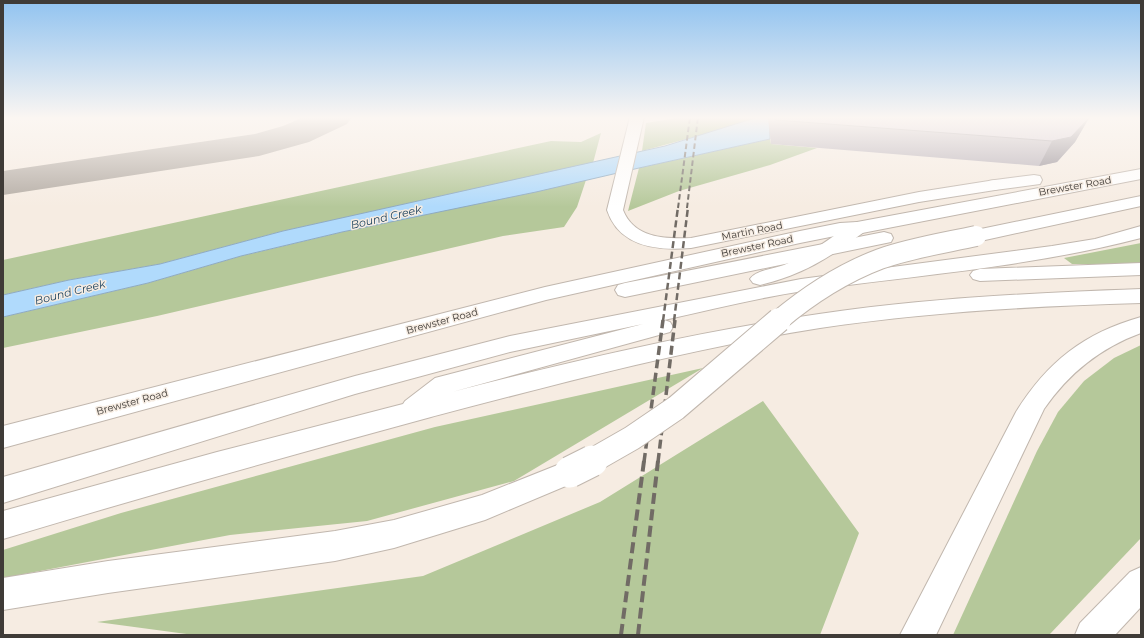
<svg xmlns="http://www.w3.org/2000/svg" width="1144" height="638" font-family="Montserrat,sans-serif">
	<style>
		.green { fill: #b5c89a }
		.water { fill: #b0dafc; stroke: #8eaac1 }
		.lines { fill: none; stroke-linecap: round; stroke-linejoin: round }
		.taxiway { fill: #b4aca4; fill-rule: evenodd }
		.minor-casing { stroke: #c1b7ae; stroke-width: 2 }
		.tertiary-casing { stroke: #c1b7ae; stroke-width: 2 }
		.motorway-casing { stroke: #c1b7ae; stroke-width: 2 }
		.minor { fill: #fff; fill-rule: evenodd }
		.tertiary { fill: #fff; fill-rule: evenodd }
		.motorway { fill: #fff; fill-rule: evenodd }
		.rail-far3 { stroke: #716b65; stroke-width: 2; stroke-dasharray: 5.5 3; stroke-linecap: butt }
		.rail-far2 { stroke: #716b65; stroke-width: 2.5; stroke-dasharray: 7 3.5; stroke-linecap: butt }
		.rail-far1 { stroke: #716b65; stroke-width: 3.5; stroke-dasharray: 9 4.5; stroke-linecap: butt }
		.rail { stroke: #716b65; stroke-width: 4; stroke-dasharray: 11 5.5; stroke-linecap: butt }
		.motorway-bridge-far2-casing { stroke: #c1b7ae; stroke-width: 22; stroke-linecap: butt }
		.motorway-bridge-far1-casing { stroke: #c1b7ae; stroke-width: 26; stroke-linecap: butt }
		.motorway-bridge-casing { stroke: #c1b7ae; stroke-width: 33; stroke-linecap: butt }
		.motorway-bridge-far2 { stroke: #fff; stroke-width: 20 }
		.motorway-bridge-far1 { stroke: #fff; stroke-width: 24 }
		.motorway-bridge { stroke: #fff; stroke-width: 31 }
		.wall { fill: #b7afb7 }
		.shaded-wall { fill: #958e95 }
		.building { fill: #d5cbd5; stroke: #958e95 }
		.labels { text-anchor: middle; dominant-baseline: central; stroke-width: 3; stroke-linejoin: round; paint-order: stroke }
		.street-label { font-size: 10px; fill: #3f3b37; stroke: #f6ece2 }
		.water-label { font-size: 11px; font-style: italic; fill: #173e5b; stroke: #f6ece2 }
	</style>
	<rect width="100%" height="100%" fill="#f6ece2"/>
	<g class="green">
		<polygon points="683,117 758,117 738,125 642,151 646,123"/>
		<polygon points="601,133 593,163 283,231 160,264 69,280 3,295 3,260 551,141 581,142"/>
		<polygon points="770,139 771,144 817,148 770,165 679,191 628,211 639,168"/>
		<polygon points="586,180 577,207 564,227 503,236 157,316 3,348 3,317 148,283 241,256 342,232"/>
		<polygon points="1141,243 1141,264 1072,264 1064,258"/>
		<polygon points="1141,345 1141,538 1049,635 953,635 1037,451 1058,412 1084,381 1114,358"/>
		<polygon points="703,368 514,481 367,521 230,535 3,578 3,550 121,513 435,427"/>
		<polygon points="763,401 859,533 820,635 194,635 97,622 423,576 600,502"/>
	</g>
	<polygon class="water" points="758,117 769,117 770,139 639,168 536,192 342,232 241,256 148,283 3,317 3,295 69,280 160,264 283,231 665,146"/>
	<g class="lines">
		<polygon class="taxiway" points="304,117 352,117 347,124 309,142 259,156 3,195 3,171 255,134 283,126"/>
		<g class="minor-casing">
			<path id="minor" d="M 630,117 L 644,117 L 623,210 C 634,238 664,239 691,238 L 919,192 L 995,180 L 1001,182 L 1003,185 L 1001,188 L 995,190 L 919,202 L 691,248 C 657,251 619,247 607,210 Z"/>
		</g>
		<g class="tertiary-casing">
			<g id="tertiary">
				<polygon points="1141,169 1141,179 857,234 840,235 800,243 546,300 3,448 3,426 545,287 800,231 840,223 857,222"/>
				<polygon points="1034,175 1040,176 1042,180 1040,184 995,190 989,189 987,185 989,181 995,180"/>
				<polygon points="884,232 891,234 893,238 891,242 625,297 618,295 615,290 618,285 625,283"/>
			</g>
		</g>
		<g class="motorway-casing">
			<g id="motorway">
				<polygon points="1141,196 1141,206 976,242 969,240 967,236 969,232 976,230"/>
				<path d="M 857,222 L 864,224 L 866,228 L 864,232 C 829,258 802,275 760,285 L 753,283 L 750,279 C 756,270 774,269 784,265 C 808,255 829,240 850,224 Z"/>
				<path d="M 1141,226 L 1141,238 C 1031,267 916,275 803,291 C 757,298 710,310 664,320 L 670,322 L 673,327 L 670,332 L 452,392 C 573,361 695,332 819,314 C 926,298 1033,293 1141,289 L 1141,303 C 1034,306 926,312 820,328 C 688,349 560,383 431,417 C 288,456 145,496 3,539 L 3,511 L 217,452 L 403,404 L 405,401 L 435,378 L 643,324 L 510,352 L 355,394 L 3,503 L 3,477 L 355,376 L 510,336 L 801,279 L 1052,246 L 1095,239 Z"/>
				<polygon points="1141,263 1141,275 980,281 973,279 970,275 973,271 980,269"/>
				<path d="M 1141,317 L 1141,333 C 1100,348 1069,373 1044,409 L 936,635 L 900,635 L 1016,412 C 1047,362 1084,333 1141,317 Z"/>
				<polygon points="570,460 580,464 584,472 580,480 485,520 394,548 335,561 108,593 3,610 3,578 108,561 335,531 394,520 482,495"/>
				<polygon points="1141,567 1141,607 1115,635 1075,635 1080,623 1130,572"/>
			</g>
		</g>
		<use href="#minor" class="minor"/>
		<use href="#tertiary" class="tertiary"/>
		<use href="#motorway" class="motorway"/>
		<g class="rail-far3">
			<polyline points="678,208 690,117"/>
			<polyline points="687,208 698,117"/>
		</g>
		<g class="rail-far2">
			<polyline points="663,321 678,207"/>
			<polyline points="674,321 688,207"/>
		</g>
		<g class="rail-far1">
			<polyline points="644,462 663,320"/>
			<polyline points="658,462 675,320"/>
		</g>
		<g class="rail">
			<polyline points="621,635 644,461"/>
			<polyline points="638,635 658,461"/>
		</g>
		<g class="motorway-bridge-far2-casing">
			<path id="motorway-bridge-far2" d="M 778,321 C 809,295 843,273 880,259 C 911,248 944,243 976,236"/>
		</g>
		<g class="motorway-bridge-far1-casing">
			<polyline id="motorway-bridge-far1" points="590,462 632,438 676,408 779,320"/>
		</g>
		<g class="motorway-bridge-casing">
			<polyline id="motorway-bridge" points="570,472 592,461"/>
		</g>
		<use href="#motorway-bridge-far2" class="motorway-bridge-far2"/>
		<use href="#motorway-bridge-far1" class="motorway-bridge-far1"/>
		<use href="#motorway-bridge" class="motorway-bridge"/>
	</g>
	<polygon class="wall" points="768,117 1089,117 1089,118 1075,142 1057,162 1039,166 771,144"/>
	<polygon class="shaded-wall" points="1089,118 1075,142 1057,162 1039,166 1052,141"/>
	<polygon class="building" points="776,117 1089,117 1089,118 1071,137 1052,141 776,120"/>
	<linearGradient id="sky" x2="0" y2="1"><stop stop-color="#91c3f0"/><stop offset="0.57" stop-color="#fbf6f2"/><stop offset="1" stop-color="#fbf6f2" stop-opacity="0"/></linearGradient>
	<rect width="1144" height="207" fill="url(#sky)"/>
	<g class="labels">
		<g class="street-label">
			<text transform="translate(1075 186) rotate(-10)">Brewster Road</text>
			<text transform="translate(752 231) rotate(-11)">Martin Road</text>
			<text transform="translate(757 246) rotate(-12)">Brewster Road</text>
			<text transform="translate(442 321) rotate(-15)">Brewster Road</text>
			<text transform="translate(132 402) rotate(-15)">Brewster Road</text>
		</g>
		<g class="water-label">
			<text transform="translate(386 217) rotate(-13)">Bound Creek</text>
			<text transform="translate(70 292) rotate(-14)">Bound Creek</text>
		</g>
	</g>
	<rect width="1144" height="638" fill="none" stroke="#3f3b37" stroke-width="8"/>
</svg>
